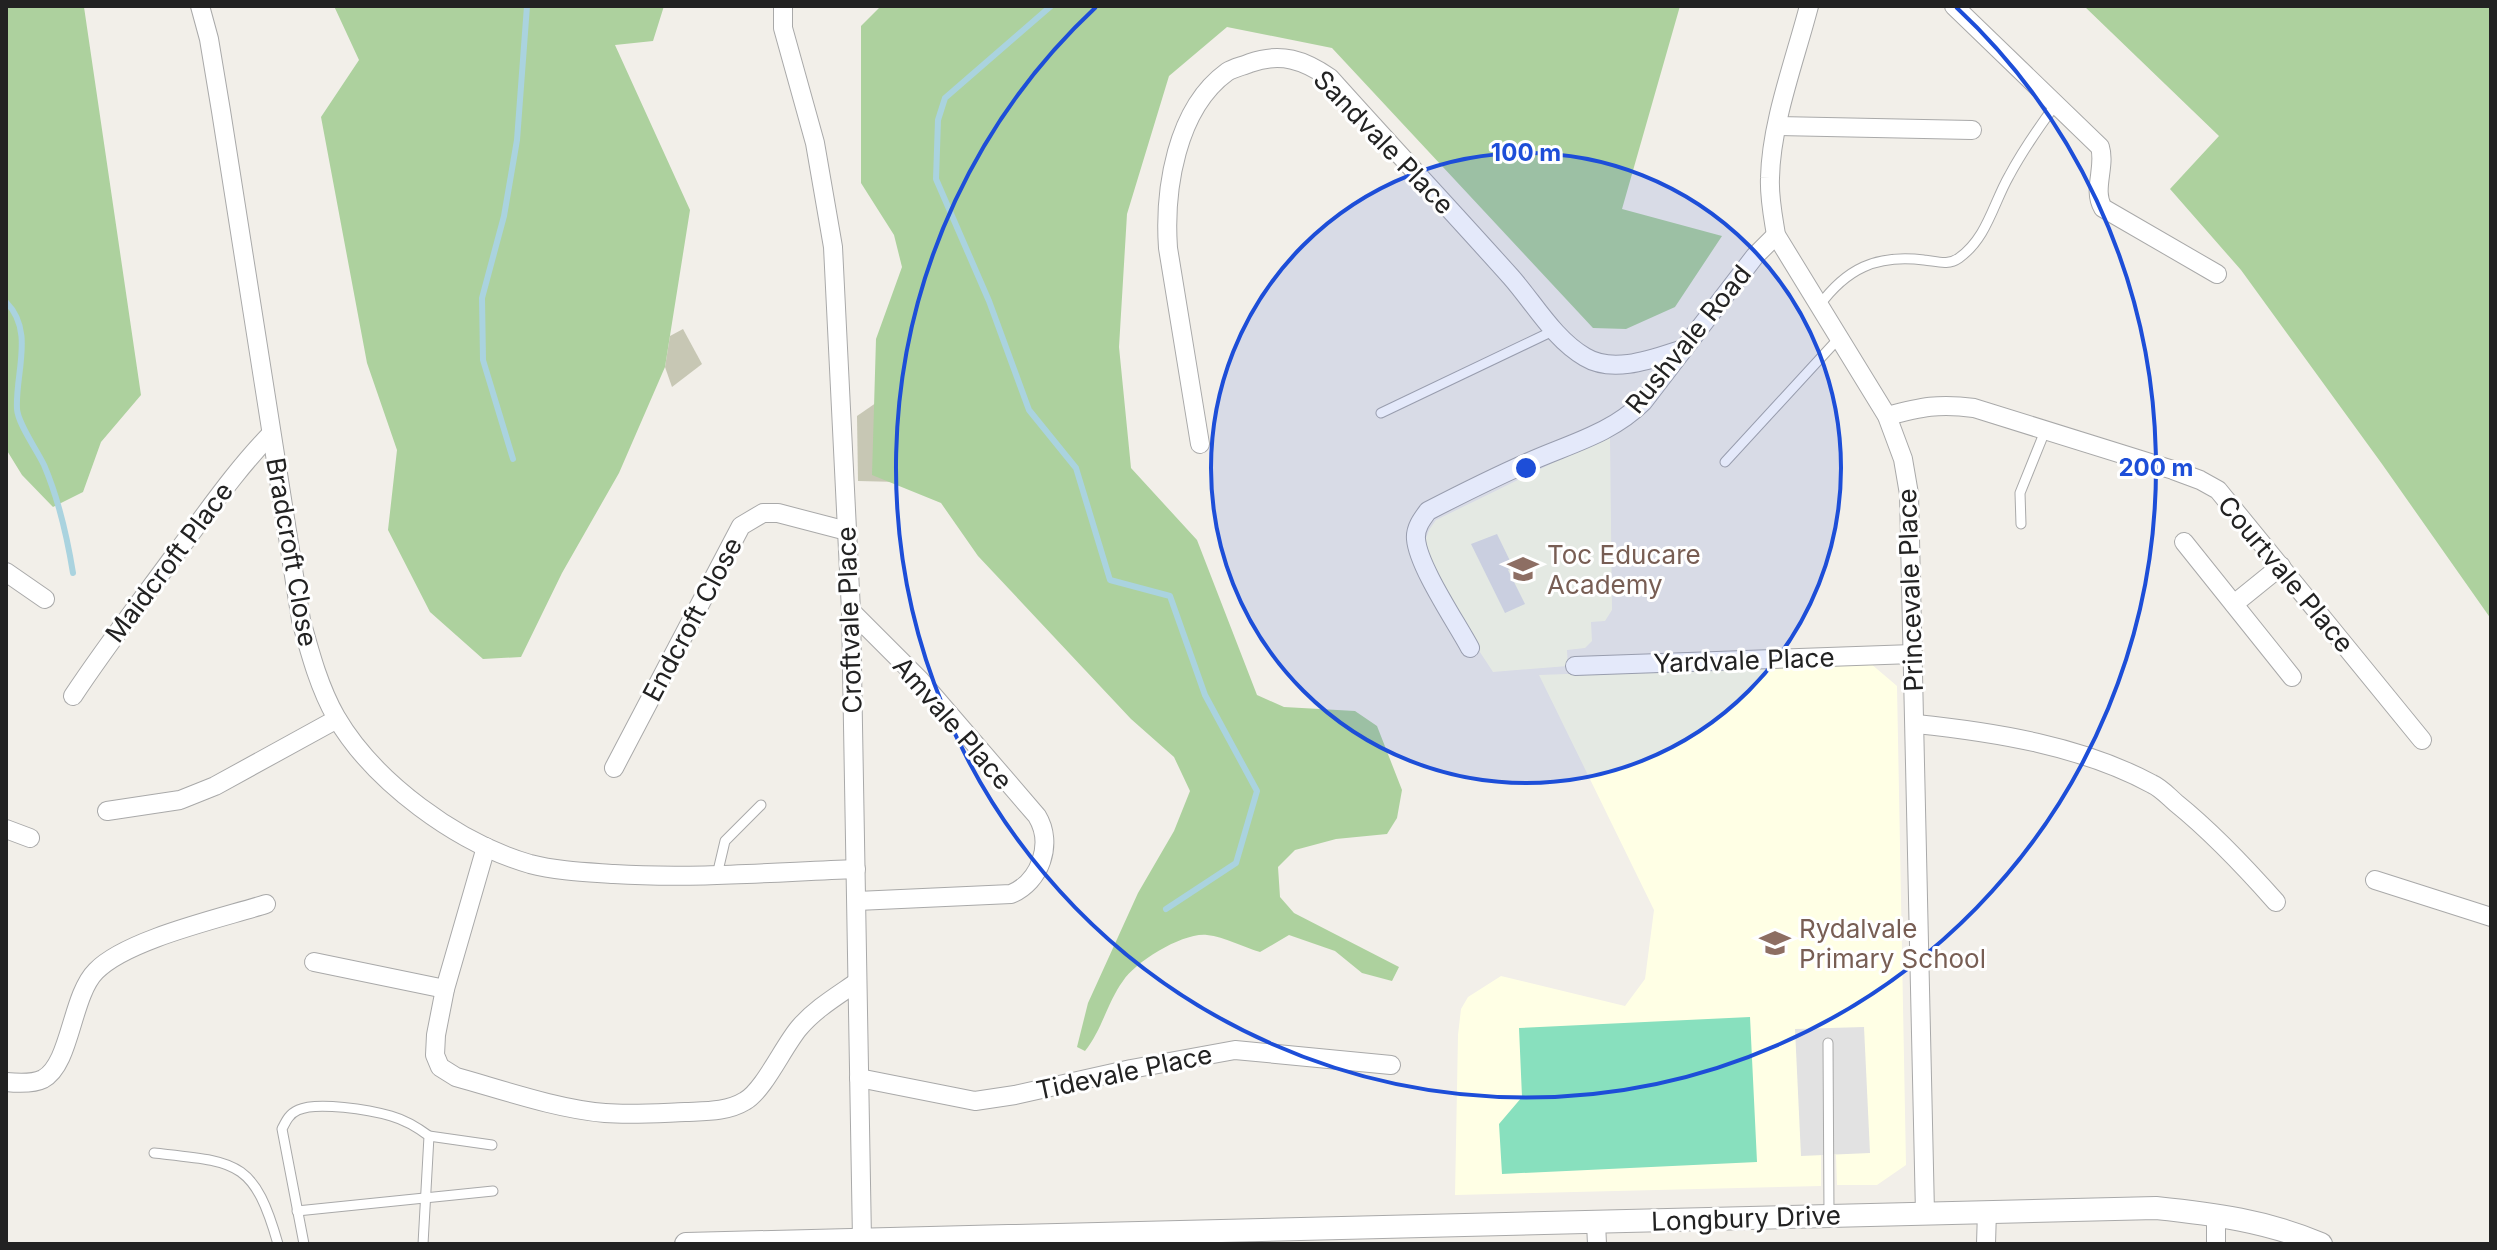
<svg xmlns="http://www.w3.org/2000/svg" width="2497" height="1250" font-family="Inter,sans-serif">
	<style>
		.education { fill: #ffffe5 }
		.construction { fill: #c7c7b4 }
		.forest { fill: #add19e }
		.pitch { fill: #88e0be }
		.parking { fill: #e2e2e2 }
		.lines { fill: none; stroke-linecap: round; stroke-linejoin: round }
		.stream { stroke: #aad3df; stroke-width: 6 }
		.service-casing { stroke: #a9a9a9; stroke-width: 11 }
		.minor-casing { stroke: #a9a9a9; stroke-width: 20 }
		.tertiary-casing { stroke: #a9a9a9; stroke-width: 24 }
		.service { stroke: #fff; stroke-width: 9 }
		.minor { stroke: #fff; stroke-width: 18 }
		.tertiary { stroke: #fff; stroke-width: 22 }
		.ring { fill: none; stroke: #1d4ed8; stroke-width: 4 }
		.labels { text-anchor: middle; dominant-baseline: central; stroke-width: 6; stroke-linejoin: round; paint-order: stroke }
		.street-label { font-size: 26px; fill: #222; stroke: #fff }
		.education-label { font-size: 26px; fill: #785e54; stroke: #fff; text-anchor: start }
		.centre { fill: #1d4ed8; stroke: #fff; stroke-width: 4 }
		.ring-label { font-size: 24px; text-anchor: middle; font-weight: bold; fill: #1d4ed8; stroke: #fff; stroke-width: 6; stroke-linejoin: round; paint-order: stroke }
	</style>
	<rect width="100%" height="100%" fill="#f2efe9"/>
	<g class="education">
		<polygon points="1610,435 1612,610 1605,621 1591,622 1592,641 1585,648 1567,650 1568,666 1493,672 1472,640 1426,554 1425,541 1429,530 1436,520"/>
		<polygon points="1870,663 1897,686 1906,1165 1877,1185 1837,1185 1836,1155 1821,1155 1821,1186 1455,1195 1458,1035 1461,1009 1468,997 1501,976 1625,1006 1645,979 1654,910 1539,675"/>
	</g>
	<g class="construction">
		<polygon points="683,329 702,364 672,387 665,367 670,336"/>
		<polygon points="886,396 899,482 858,481 857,416"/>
	</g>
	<g class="forest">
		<polygon points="6,6 84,7 141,395 101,442 83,492 53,507 22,475 6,449"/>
		<polygon points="334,6 664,6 653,41 615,45 690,210 665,367 619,473 562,573 521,657 483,659 430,612 388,530 397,450 367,363 321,117 359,60"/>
		<path d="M 881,6 L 1680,6 L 1622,209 L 1722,236 L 1675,307 L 1626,329 L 1593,328 L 1332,48 L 1227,27 L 1169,76 L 1127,214 L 1119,347 L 1131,468 L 1197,540 L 1257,695 L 1284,707 L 1355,711 L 1377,726 L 1402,790 L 1397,818 L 1387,834 L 1336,839 L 1295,850 L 1278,867 L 1280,897 L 1294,913 L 1399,967 L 1392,981 L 1362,973 L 1335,951 L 1289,935 L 1260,952 C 1243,947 1225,937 1207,935 C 1184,932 1136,961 1123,981 C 1107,1003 1102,1030 1085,1051 L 1077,1047 L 1088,1003 L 1138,893 L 1174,831 L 1190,791 L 1174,757 L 1131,719 L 978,556 L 941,503 L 872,475 L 876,339 L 902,267 L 894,235 L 861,183 L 861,26 Z"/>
		<polygon points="2084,6 2491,6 2491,619 2382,464 2241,270 2170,189 2219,136"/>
	</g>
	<polygon class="pitch" points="1750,1017 1757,1162 1502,1174 1499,1124 1522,1097 1519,1028"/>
	<g class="parking">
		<polygon points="1497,534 1513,567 1508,570 1525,604 1505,613 1471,544"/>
		<polygon points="1864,1027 1870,1153 1801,1156 1795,1029"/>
	</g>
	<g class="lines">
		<g class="stream">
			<polyline points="1051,6 945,98 938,120 936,179 989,301 1029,410 1076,468 1110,580 1170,596 1205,695 1257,791 1236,863 1166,909"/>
			<path d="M 6,302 C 35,331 15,373 17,409 C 18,424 37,450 44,465 C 59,500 67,536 73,573"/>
			<polyline points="513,459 483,360 482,298 504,216 517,140 527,6"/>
		</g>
		<g class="service-casing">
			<g id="service">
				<path d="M 1819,306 C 1846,269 1876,254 1924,260 C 1936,261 1948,266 1959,258 C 1987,238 1993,204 2009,176 C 2023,150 2039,127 2056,104"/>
				<polyline points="1381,413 1555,330"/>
				<polyline points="1725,462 1839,338"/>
				<polyline points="2021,524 2020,493 2045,431"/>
				<polyline points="717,875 725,841 761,805"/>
				<polyline points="1828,1043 1829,1215"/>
				<polyline points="429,1136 492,1145"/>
				<path d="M 154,1153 C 236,1162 254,1159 278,1244"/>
				<polyline points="297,1211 493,1191"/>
				<path d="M 304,1244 L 282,1129 C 286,1121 289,1114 298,1110 C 317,1101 370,1110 391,1116 C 405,1120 417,1127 429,1136 L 423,1244"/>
			</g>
		</g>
		<g class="minor-casing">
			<g id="minor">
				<path d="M 200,6 L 209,39 L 221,111 L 301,620 C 310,653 319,687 336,717 C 374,782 457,843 530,864 C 557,871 586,872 614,874 C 694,879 776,872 856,869"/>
				<polyline points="783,6 783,28 815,143 833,247 851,611 862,1240"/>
				<path d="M 1809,6 C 1795,60 1771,123 1770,178 C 1769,197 1773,216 1776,235 L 1887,416 L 1903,459 L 1909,494 L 1925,1213"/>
				<path d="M 1954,6 L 2100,147 C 2106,167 2092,190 2103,208 L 2217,274"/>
				<polyline points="1778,126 1972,130"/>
				<path d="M 1887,416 C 1921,407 1939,403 1974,408 L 2173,470 L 2200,480 L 2218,490 L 2422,740"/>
				<path d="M 1200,444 L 1168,248 C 1164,190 1176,109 1227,72 C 1233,68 1243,66 1250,63 C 1281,52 1304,60 1330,78 C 1390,145 1451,210 1511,277 C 1534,303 1554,339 1585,357 C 1613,374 1652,359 1680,350"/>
				<polyline points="2184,542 2292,677"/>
				<polyline points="6,572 45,599"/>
				<polyline points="2234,604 2281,566"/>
				<path d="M 851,611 L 920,680 L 1037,816 C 1054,844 1040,882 1011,894 L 857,901"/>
				<path d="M 1470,648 C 1456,622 1418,566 1416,539 C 1415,528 1422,519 1428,511 C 1461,494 1495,477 1529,462 C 1569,444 1611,434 1643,402 L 1755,256 L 1776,235"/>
				<polyline points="1575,666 1913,654"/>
				<path d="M 73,696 C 104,649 138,605 171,560 C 204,517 233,473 271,434"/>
				<path d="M 1916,724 C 1994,732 2082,746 2152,784 C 2161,788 2168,796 2176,803 C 2212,832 2245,867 2276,902"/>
				<polyline points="614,768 741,526 763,513 778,513 847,531"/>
				<polyline points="107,811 180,800 215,786 337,719"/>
				<polyline points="6,829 30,838"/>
				<path d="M 486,847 L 445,989 L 436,1035 L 435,1055 L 440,1067 L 456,1077 C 503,1090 557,1109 605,1113 C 632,1115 659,1113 685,1112 C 705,1111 727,1112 745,1101 C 764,1090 783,1047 799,1028 C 815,1009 837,996 857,982"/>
				<polyline points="2375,880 2491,917"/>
				<polyline points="314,962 445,989"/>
				<polyline points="859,1078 975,1101 1015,1095 1131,1069 1235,1050 1391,1065"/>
				<path d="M 6,1082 C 16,1083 33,1084 43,1079 C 71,1064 71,996 96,971 C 127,939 222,918 266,904"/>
				<polyline points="2216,1214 2216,1244"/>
				<polyline points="1596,1223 1597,1244"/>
				<polyline points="1986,1244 1987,1211"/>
			</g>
		</g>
		<g class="tertiary-casing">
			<path id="tertiary" d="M 686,1244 L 2156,1208 C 2214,1214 2267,1221 2321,1244"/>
		</g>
		<use href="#service" class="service"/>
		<use href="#minor" class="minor"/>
		<use href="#tertiary" class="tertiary"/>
	</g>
	<circle cx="1526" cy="468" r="315" fill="#1d4ed8" fill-opacity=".12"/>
	<g class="ring">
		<circle cx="1526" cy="468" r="315"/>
		<path d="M1956 7A630 630 0 1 1 1096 7"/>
	</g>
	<defs>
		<g id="school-bare" transform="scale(2.4)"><path d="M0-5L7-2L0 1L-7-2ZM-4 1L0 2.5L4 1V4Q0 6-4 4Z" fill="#8d6e63" stroke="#fff" stroke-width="2.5" paint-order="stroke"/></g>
	</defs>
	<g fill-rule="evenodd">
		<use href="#school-bare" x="1523" y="569"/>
		<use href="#school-bare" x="1775" y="943"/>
	</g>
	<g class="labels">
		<g class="street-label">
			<text transform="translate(1384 142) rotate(46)">Sandvale Place</text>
			<text transform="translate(1688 339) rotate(-51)">Rushvale Road</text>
			<text transform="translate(292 552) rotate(80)">Bradcroft Close</text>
			<text transform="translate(169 562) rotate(-53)">Maidcroft Place</text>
			<text transform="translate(2286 574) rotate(50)">Courtvale Place</text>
			<text transform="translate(1910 590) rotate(-92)">Princevale Place</text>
			<text transform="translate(692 619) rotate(-62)">Endcroft Close</text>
			<text transform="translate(849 620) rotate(-92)">Croftvale Place</text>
			<text transform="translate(1744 660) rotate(-2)">Yardvale Place</text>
			<text transform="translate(953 723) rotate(49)">Amvale Place</text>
			<text transform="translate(1124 1072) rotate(-12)">Tidevale Place</text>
			<text transform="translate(1746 1218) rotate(-2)">Longbury Drive</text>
		</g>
		<g class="education-label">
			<text x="1547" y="554">Toc Educare<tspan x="1547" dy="30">Academy</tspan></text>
			<text x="1799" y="928">Rydalvale<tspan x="1799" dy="30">Primary School</tspan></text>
		</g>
	</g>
	<circle cx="1526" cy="468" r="12" class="centre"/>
	<g class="ring-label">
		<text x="1526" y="161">100 m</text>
		<text x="2156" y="476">200 m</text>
	</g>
	<rect width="2497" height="1250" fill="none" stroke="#222222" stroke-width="16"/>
</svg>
